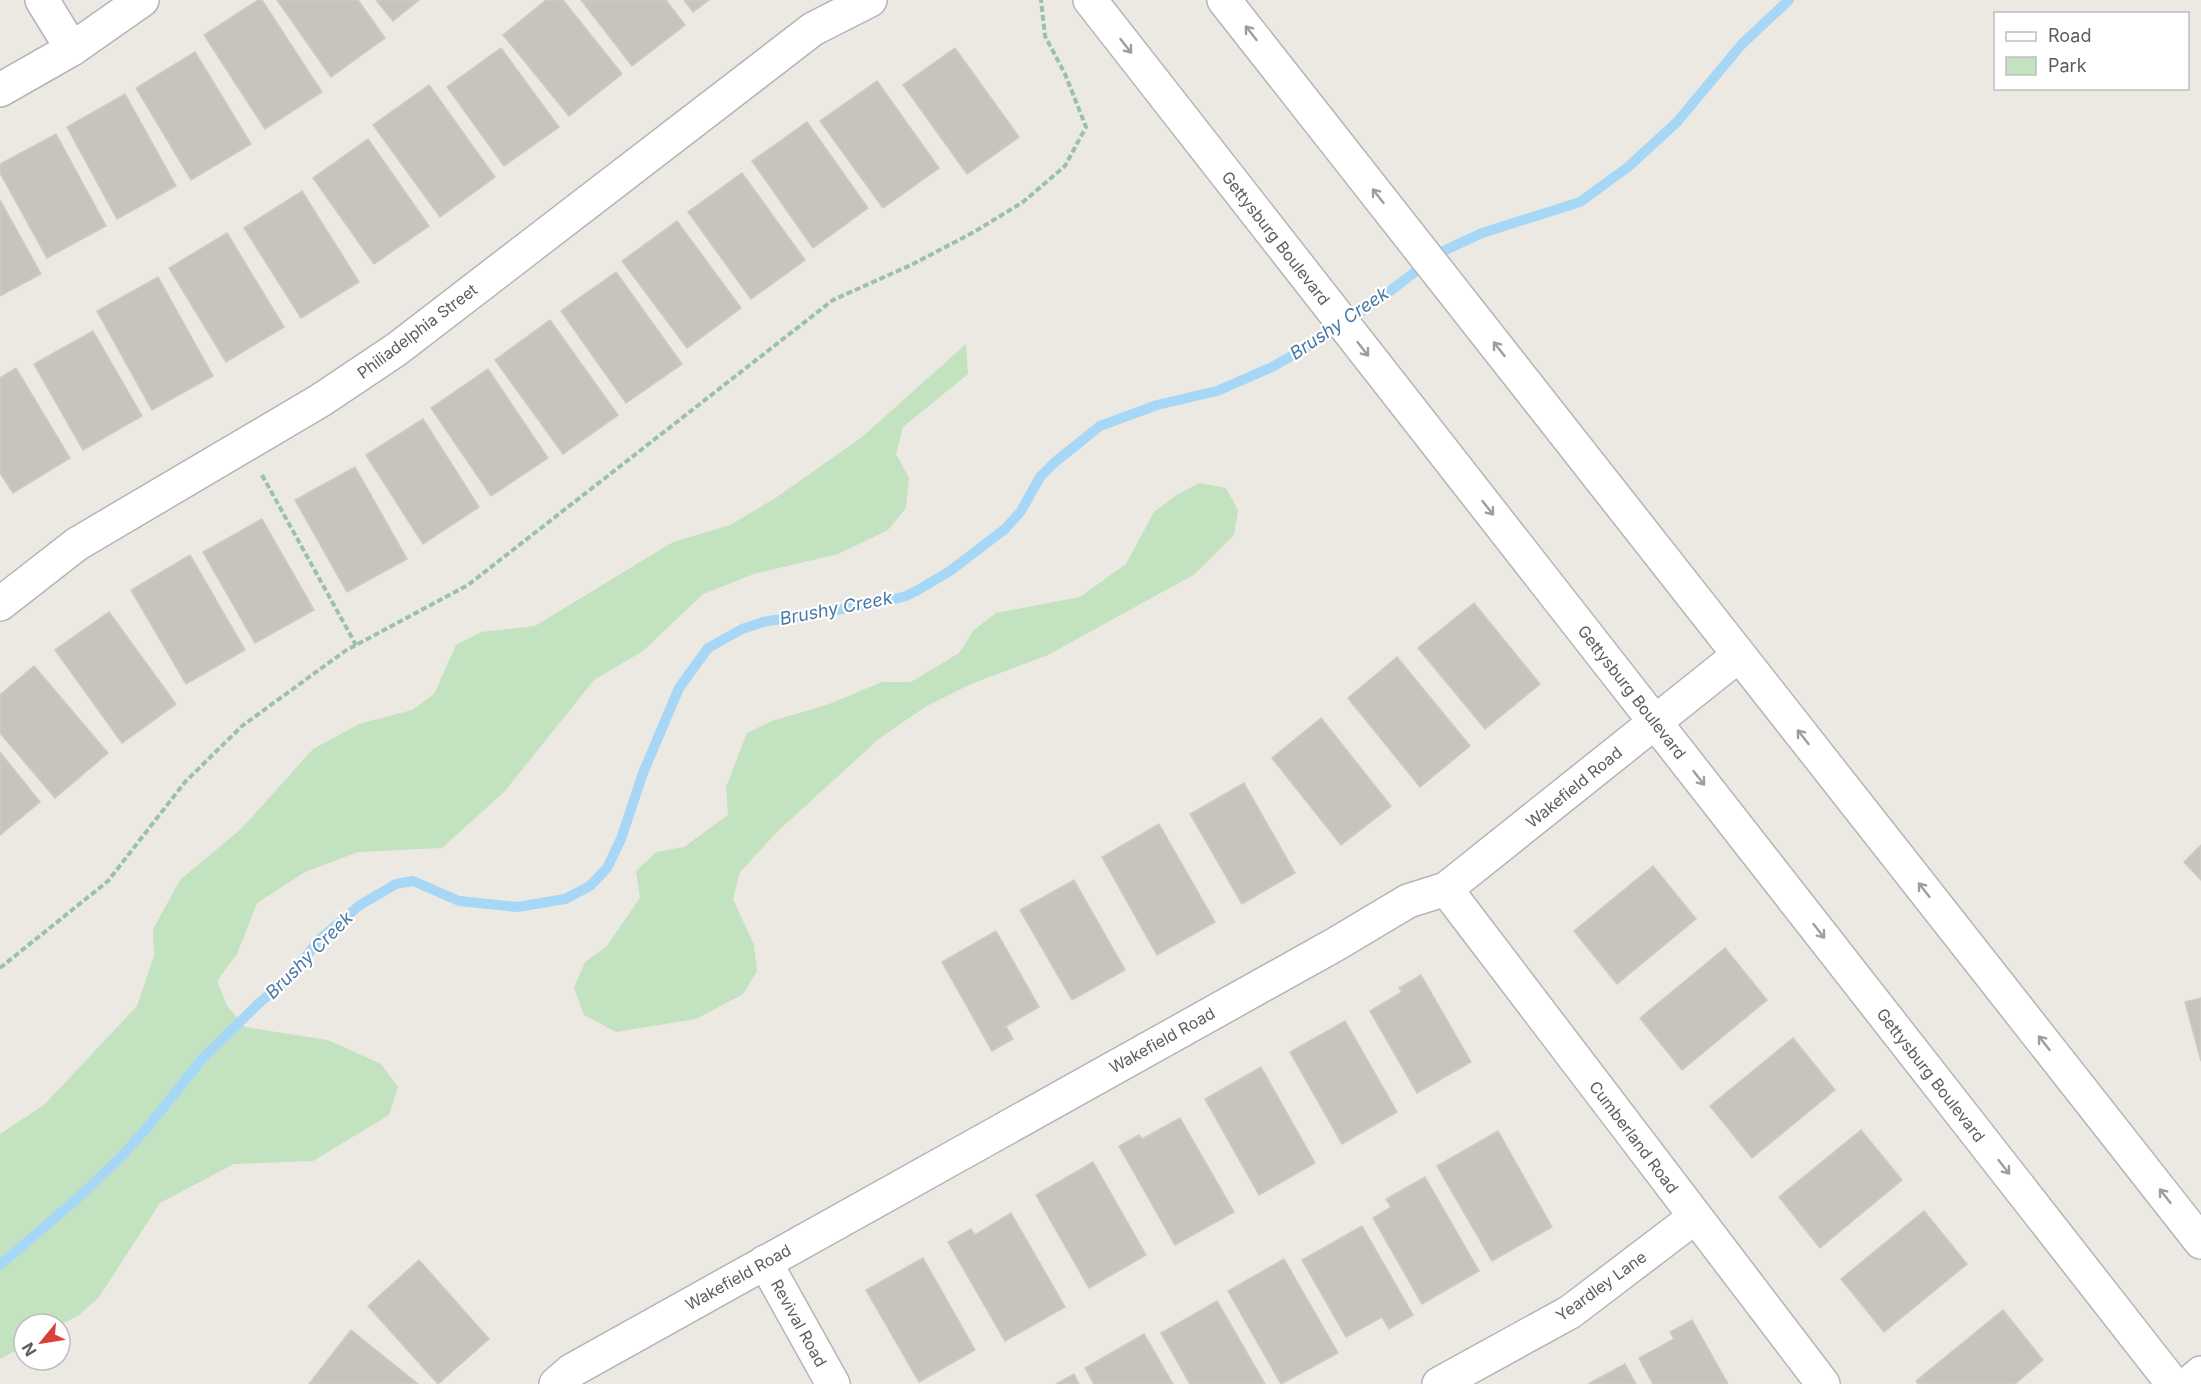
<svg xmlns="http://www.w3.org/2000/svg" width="2201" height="1384" font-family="Inter,sans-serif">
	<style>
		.green { fill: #c2e2c0 }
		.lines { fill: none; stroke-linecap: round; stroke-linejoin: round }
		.stream { stroke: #a6d7f7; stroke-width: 10 }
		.building { fill: #c7c4be; stroke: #d0cac1; stroke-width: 1.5 }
		.minor-casing { stroke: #b2b5b8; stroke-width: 36 }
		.path { stroke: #9ac2a3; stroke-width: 4; stroke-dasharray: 6 3; stroke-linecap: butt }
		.minor { stroke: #fff; stroke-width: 33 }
		.oneway { stroke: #9c9ea0 }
		.labels { text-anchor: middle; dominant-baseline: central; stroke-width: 4.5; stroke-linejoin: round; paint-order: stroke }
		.street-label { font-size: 16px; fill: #5a5e61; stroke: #fff }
		.water-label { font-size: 18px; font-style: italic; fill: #4679a7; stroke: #fff }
	</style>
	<rect width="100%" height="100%" fill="#ece9e2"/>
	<g class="green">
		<polygon points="966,344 968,374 903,427 896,454 909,478 906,508 888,530 838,554 754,574 703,594 643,651 594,680 504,792 442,848 358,852 305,872 257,903 237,954 217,981 227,1006 245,1027 328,1040 381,1064 398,1087 389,1115 313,1161 234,1164 160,1203 99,1297 79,1315 60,1325 24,1324 24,1346 0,1359 0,1134 44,1105 137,1006 154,956 153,929 180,880 242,828 313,749 359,724 412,710 434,694 456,645 481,632 535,626 673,542 730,525 774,499 862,437"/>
		<polygon points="1199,483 1226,488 1238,510 1234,535 1195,574 1048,655 971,684 925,707 880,738 779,830 740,872 733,899 754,945 757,971 743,994 696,1019 616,1032 584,1015 574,988 585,962 606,947 640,898 636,871 656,852 684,847 728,815 726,787 747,733 772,721 829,704 882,682 911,682 959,653 974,630 996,613 1080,597 1126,564 1154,512 1175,496"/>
	</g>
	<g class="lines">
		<polyline class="stream" points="0,1265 80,1196 122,1156 151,1123 202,1059 257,1005 289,977 321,938 360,905 396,884 413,881 459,901 517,907 565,899 590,886 607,868 621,839 643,773 679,688 708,648 742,629 763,622 878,603 906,596 918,590 950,571 1005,529 1021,511 1040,477 1055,462 1100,426 1157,405 1217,391 1272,367 1323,338 1377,301 1441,252 1482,233 1580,202 1628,167 1677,122 1742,44 1789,0"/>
	</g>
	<g class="building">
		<polygon points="258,0 262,0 322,92 265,129 204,35"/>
		<polygon points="277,0 358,0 385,38 331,77"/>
		<polygon points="376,0 419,0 393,21"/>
		<polygon points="546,0 563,0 622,74 569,116 503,35"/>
		<polygon points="581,0 666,0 685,25 632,66"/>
		<polygon points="684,0 709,0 693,12"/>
		<polygon points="501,48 559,127 504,166 447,87"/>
		<polygon points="955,48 1019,137 967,174 903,85"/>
		<polygon points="195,52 251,144 191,180 136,88"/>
		<polygon points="877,81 939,168 883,208 820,121"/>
		<polygon points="429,85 495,177 440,217 373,125"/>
		<polygon points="125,94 176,186 117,219 67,127"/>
		<polygon points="807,122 868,208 813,248 752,161"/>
		<polygon points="56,134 106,226 47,258 0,173 0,164"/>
		<polygon points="368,139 429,226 374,264 313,178"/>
		<polygon points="742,173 805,260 751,299 688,212"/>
		<polygon points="302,191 359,282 301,318 244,228"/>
		<polygon points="0,200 41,274 0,296"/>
		<polygon points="677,221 741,308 687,348 622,261"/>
		<polygon points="227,233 284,327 226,362 169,268"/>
		<polygon points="616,272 682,364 626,403 561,311"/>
		<polygon points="158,277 213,376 152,410 97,311"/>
		<polygon points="550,320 618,415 563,454 495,360"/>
		<polygon points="93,331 142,416 83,450 34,364"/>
		<polygon points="16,368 70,458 13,493 0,473 0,378"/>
		<polygon points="488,369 548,458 491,496 431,408"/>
		<polygon points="423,419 479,507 423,544 366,455"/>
		<polygon points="355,467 407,559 347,592 295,500"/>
		<polygon points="262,519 314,610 255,643 203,552"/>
		<polygon points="190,555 245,650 186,684 131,590"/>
		<polygon points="1474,603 1540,684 1485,729 1418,648"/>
		<polygon points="109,612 176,704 122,743 55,650"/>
		<polygon points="1397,657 1470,746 1420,787 1348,698"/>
		<polygon points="34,666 108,753 55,798 0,733 0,695"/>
		<polygon points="1321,718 1391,806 1341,845 1272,758"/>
		<polygon points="0,752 40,802 0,835"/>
		<polygon points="1244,783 1295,873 1242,904 1190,814"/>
		<polygon points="1159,824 1215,922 1157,955 1102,857"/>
		<polygon points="2201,845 2201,880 2184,862"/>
		<polygon points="1653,866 1696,919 1617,984 1574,931"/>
		<polygon points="1074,880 1125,970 1072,1000 1020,910"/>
		<polygon points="996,931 1039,1007 1006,1026 1013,1039 992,1051 942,962"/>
		<polygon points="1725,948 1767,1000 1682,1070 1640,1018"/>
		<polygon points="1421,975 1471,1062 1417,1093 1370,1011 1402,992 1399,988"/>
		<polygon points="2201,998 2201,1061 2185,1002"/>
		<polygon points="1345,1021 1397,1112 1342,1144 1290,1052"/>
		<polygon points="1793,1038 1835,1090 1752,1158 1710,1106"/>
		<polygon points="1261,1067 1315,1163 1259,1195 1205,1099"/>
		<polygon points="1180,1118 1234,1212 1175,1245 1119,1146 1139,1135 1142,1139"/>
		<polygon points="1861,1130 1902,1180 1820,1248 1779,1197"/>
		<polygon points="1498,1131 1552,1227 1492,1261 1437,1166"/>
		<polygon points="1093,1162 1146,1255 1089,1288 1036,1195"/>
		<polygon points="1425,1177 1479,1271 1422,1304 1373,1218 1391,1207 1386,1199"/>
		<polygon points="1924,1211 1967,1264 1884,1332 1841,1279"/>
		<polygon points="1011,1213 1065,1307 1005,1341 948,1242 971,1229 975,1235"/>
		<polygon points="1362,1226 1413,1315 1389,1329 1382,1317 1346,1337 1302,1260"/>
		<polygon points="923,1258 975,1350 919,1382 866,1290"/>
		<polygon points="1284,1259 1338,1353 1281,1384 1228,1291"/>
		<polygon points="419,1260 489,1339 438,1384 368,1306"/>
		<polygon points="1217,1301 1265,1384 1190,1384 1161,1333"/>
		<polygon points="2003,1310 2043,1360 2015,1384 1918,1384 1916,1381"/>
		<polygon points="1692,1320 1728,1384 1653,1384 1639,1358 1674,1339 1670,1332"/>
		<polygon points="351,1330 418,1384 309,1384"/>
		<polygon points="1144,1334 1173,1384 1094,1384 1085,1368"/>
		<polygon points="1625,1364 1636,1384 1588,1384"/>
		<polygon points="1074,1374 1079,1384 1056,1384"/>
	</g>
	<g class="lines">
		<g class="minor-casing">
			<g id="minor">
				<polyline points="42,0 72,49"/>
				<polyline points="1090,0 2173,1384"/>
				<polyline points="1224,0 2201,1242"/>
				<polyline points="0,90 72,49 142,0"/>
				<polyline points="0,604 77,544 321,400 397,349 813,29 870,0"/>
				<polyline points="1446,889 1823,1384"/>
				<polyline points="765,1262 833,1384"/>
				<polyline points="556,1384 571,1371 1336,944 1408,901 1446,889 1739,655"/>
				<polyline points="1439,1384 1570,1312 1695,1217"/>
				<polyline points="2188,1384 2201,1373"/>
			</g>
		</g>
		<g class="path">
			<polyline points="262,475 356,645"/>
			<polyline points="0,968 108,881 185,782 242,726 345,651 468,585 833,300 911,265 974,232 1023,202 1065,166 1086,127 1065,74 1045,36 1041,0"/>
		</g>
		<use href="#minor" class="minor"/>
	</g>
	<defs><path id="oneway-shaft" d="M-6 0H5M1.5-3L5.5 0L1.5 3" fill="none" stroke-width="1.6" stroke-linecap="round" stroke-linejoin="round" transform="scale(1.5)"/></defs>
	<g class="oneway">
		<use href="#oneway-shaft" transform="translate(1251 33) rotate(-128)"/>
		<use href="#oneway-shaft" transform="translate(1126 46) rotate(52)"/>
		<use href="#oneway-shaft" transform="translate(1378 196) rotate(-128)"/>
		<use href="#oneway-shaft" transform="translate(1363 349) rotate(52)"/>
		<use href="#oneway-shaft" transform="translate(1499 349) rotate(-128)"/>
		<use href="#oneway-shaft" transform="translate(1488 508) rotate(52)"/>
		<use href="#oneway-shaft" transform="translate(1803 737) rotate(-128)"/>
		<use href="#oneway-shaft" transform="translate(1699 778) rotate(52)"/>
		<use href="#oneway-shaft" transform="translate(1924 890) rotate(-128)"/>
		<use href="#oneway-shaft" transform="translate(1819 931) rotate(52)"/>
		<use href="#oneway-shaft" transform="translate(2044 1043) rotate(-128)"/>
		<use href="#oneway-shaft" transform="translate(2004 1167) rotate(52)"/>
		<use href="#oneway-shaft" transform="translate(2165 1196) rotate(-128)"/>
	</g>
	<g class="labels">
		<g class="street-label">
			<text transform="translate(1276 238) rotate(52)">Gettysburg Boulevard</text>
			<text transform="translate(417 331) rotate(-37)">Philiadelphia Street</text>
			<text transform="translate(1632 692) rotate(52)">Gettysburg Boulevard</text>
			<text transform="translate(1574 787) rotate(-39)">Wakefield Road</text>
			<text transform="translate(1162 1040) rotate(-29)">Wakefield Road</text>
			<text transform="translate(1931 1075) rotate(52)">Gettysburg Boulevard</text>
			<text transform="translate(1634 1137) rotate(53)">Cumberland Road</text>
			<text transform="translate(738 1277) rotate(-29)">Wakefield Road</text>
			<text transform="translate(1601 1286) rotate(-36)">Yeardley Lane</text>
			<text transform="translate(799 1323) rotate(61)">Revival Road</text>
		</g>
		<g class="water-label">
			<text transform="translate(1339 323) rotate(-34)">Brushy Creek</text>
			<text transform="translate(836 608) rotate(-11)">Brushy Creek</text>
			<text transform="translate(309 955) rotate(-45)">Brushy Creek</text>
		</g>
	</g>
	<rect x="1994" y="12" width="195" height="78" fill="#ffffff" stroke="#bdbfc0" stroke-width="1.5"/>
	<rect x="2006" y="32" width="30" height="9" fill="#ffffff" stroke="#bdbfc0" stroke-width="1.5"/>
	<text x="2048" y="42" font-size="18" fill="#5a5e61">Road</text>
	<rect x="2006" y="57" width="30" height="18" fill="#c2e2c0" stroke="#bdbfc0" stroke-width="1.5"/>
	<text x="2048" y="72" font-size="18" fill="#5a5e61">Park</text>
	<g transform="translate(42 1342) rotate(240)"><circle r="28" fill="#ffffff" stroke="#bdbfc0" stroke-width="1.5"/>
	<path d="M0-4.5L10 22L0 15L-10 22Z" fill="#d9403a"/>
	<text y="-9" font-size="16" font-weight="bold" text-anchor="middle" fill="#5a5e61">N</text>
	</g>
</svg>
